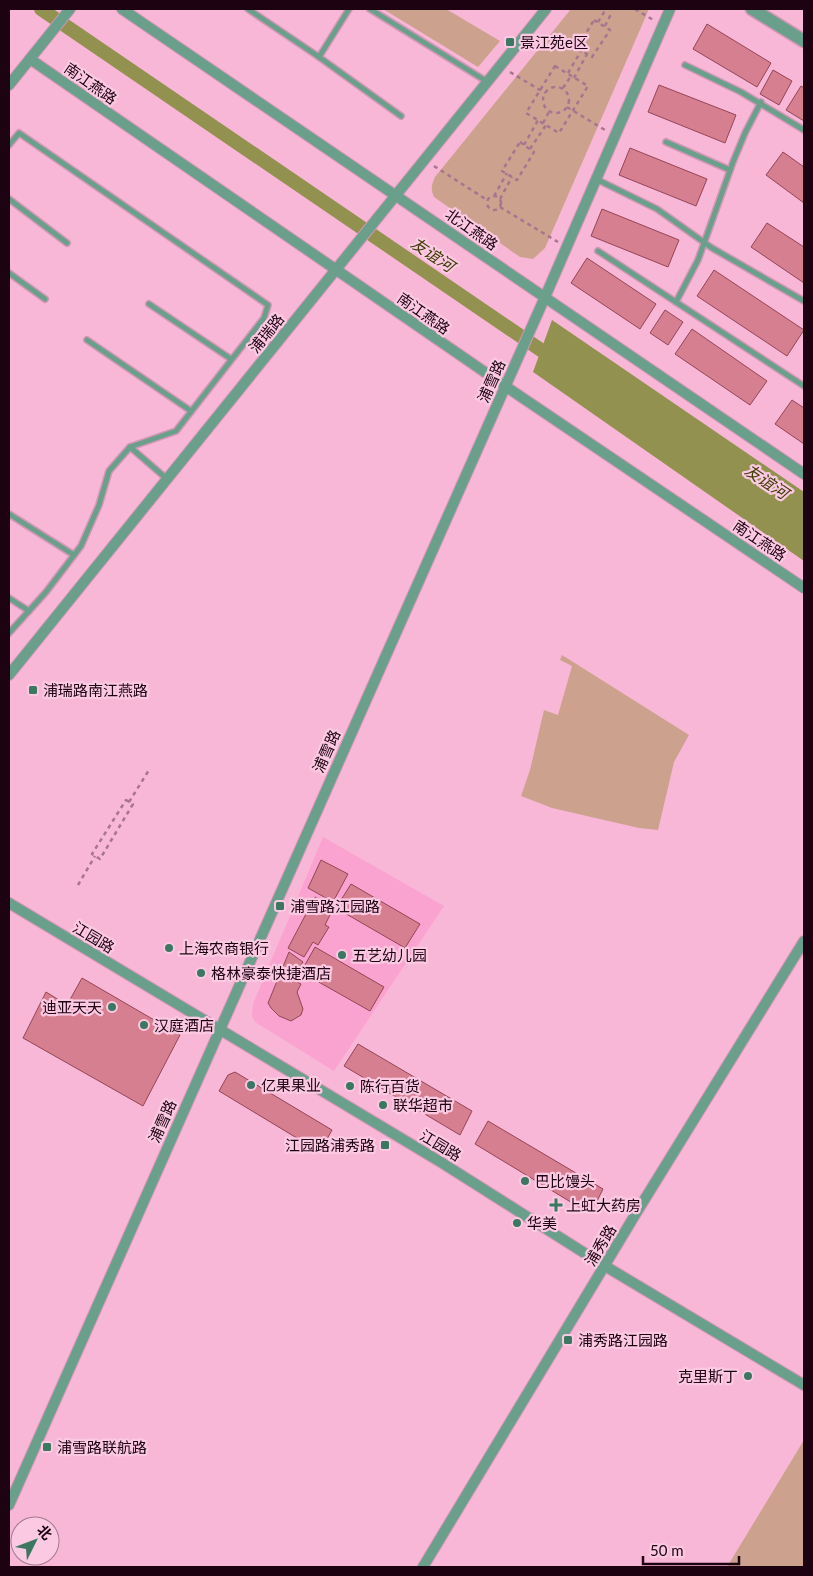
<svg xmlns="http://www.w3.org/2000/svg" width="813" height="1576" font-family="Lato,'Noto Sans SC',sans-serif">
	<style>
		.built { fill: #faa3d0 }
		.green { fill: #cca28e }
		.water { fill: #939150 }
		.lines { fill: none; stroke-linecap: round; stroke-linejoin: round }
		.canal { stroke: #939150; stroke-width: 14 }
		.building { fill: #d57f90; stroke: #944557 }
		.service-casing { stroke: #d197b4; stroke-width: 8 }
		.minor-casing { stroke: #d197b4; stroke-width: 12 }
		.tertiary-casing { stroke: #d197b4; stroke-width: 15 }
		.path { stroke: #a8758f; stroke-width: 2.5; stroke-dasharray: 4 4; stroke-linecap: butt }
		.service { stroke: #6aa08b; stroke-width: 5 }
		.minor { stroke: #6aa08b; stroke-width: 10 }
		.tertiary { stroke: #6aa08b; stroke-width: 12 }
		.poi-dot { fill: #3b7761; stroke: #fbc9e2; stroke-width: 2 }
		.labels { text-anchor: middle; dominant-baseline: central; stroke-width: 4.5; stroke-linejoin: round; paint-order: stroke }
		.poi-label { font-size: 15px; fill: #1d0312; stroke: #fbc9e2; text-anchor: start }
		.street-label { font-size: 15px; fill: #1d0312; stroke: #fbc9e2 }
		.water-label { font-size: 16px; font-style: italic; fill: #3f3d07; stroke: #fbc9e2 }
	</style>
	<rect width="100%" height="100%" fill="#f8b7d7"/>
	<polygon class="built" points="323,837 444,906 334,1071 255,1022 252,1016 253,1004"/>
	<g class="green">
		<polygon points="383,9 446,9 500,41 478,67"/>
		<path d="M 571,9 L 649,9 L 545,248 L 533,259 L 520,257 L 434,197 C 430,189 432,184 435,177 Z"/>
		<polygon points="562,655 689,735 674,762 658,830 639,828 552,808 521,796 530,770 544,710 558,715 572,666 560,660"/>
		<polygon points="804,1440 804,1567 727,1567"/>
	</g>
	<polygon class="water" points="552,320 804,492 804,561 533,372"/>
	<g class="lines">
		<polyline class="canal" points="41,9 557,361"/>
	</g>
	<g class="building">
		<polygon points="707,24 771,63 757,87 693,49"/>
		<polygon points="773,70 792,81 779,105 760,94"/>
		<polygon points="659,85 736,115 725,143 648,112"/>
		<polygon points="801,86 804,88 804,121 786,110"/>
		<polygon points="630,148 707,179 696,206 619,175"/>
		<polygon points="783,152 804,167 804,203 766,175"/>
		<polygon points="602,209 679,240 668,267 591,236"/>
		<polygon points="767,223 804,247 804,283 751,247"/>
		<polygon points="587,258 656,304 640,329 571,283"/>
		<polygon points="714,270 804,330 787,356 697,296"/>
		<polygon points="665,310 683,322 668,345 650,333"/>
		<polygon points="692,329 767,381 750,405 675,354"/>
		<polygon points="792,400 804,408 804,444 775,424"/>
		<polygon points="321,860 348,874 333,902 308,888"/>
		<polygon points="351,884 420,924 405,948 336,908"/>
		<polygon points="315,897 334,907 325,925 329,927 318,945 313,942 304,957 288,948"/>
		<polygon points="315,947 384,987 370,1011 301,972"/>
		<polygon points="289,952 303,962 292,979 301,984 297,992 303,1009 301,1015 291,1021 279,1016 271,1008 268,1003"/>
		<polygon points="82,978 180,1035 143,1106 23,1038 46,992 67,1005"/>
		<polygon points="358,1044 472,1111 460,1135 344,1066"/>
		<polygon points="235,1072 332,1130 320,1152 219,1091 228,1075"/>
		<polygon points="488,1121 603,1189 595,1205 579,1207 475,1144"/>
	</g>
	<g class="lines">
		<g class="service-casing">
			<g id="service">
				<polyline points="248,9 319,57 401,116"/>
				<polyline points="370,9 486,81"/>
				<polyline points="319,57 349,9"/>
				<polyline points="685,65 741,92 804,130"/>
				<polyline points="666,142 730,170"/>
				<polyline points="9,145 19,133 268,305 264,318 176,431 130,447 167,479"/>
				<polyline points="596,179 657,209 712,248 804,301"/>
				<polyline points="9,199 67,243"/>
				<polyline points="598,251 804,386"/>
				<polyline points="9,273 45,299"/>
				<polyline points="676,302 698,260 733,162 745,133 761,102"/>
				<polyline points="149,304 231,359"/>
				<polyline points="87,340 191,411"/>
				<polyline points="9,514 74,555"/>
				<polyline points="9,598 29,611"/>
				<polyline points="9,633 46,592 81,546 99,505 109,471 130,447"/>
			</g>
		</g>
		<g class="minor-casing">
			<g id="minor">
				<polyline points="122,9 804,474"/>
				<polyline points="30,59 505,386 804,588"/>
				<polyline points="9,85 70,9"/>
				<polyline points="9,675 546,9"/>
				<polyline points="9,903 439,1161 605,1266 804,1385"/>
				<polyline points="9,1505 545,297 670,9"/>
				<polyline points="423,1567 635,1215 804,941"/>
			</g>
		</g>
		<g class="tertiary-casing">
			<polyline id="tertiary" points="752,9 804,41"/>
		</g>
		<g class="path">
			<polyline points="635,9 655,21"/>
			<polygon points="594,20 610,30 592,57 577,48"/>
			<polyline points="598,22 606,9"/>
			<polyline points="605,26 612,12"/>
			<polygon points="555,66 588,86 559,133 526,113"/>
			<polyline points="510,72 545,93"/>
			<polyline points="568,73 581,51"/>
			<polyline points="574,78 587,54"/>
			<circle cx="556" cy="100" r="13"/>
			<polyline points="563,88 571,76"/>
			<polyline points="567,107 605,130"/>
			<polyline points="543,123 549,112"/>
			<polygon points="520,142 534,152 517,180 502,171"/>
			<polyline points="524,145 538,120"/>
			<polyline points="530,149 546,125"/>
			<polyline points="434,166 487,200"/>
			<circle cx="494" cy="203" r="7"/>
			<polyline points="494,196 507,173"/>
			<polyline points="500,199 512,177"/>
			<polyline points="500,207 558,242"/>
			<polygon points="126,800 133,804 100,859 92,854"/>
			<polyline points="129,802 149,770"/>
			<polyline points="78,885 95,856"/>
		</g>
		<use href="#service" class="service"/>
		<use href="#minor" class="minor"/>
		<use href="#tertiary" class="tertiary"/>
	</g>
	<g class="poi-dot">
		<rect x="505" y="37" width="10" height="10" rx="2.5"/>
		<rect x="28" y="685" width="10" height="10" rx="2.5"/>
		<rect x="275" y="901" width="10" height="10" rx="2.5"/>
		<circle cx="169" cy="948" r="5"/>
		<circle cx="342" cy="955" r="5"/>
		<circle cx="201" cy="973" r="5"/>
		<circle cx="112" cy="1007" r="5"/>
		<circle cx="144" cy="1025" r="5"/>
		<circle cx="251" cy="1085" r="5"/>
		<circle cx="350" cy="1086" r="5"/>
		<circle cx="383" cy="1105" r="5"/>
		<rect x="380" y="1140" width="10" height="10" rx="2.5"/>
		<circle cx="525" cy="1181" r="5"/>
		<path d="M553.5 1197.5h5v5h5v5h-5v5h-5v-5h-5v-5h5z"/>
		<circle cx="517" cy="1223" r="5"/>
		<rect x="563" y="1335" width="10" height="10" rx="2.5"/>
		<circle cx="748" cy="1376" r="5"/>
		<rect x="42" y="1442" width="10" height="10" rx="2.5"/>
	</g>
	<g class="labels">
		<g class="poi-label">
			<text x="520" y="42">景江苑e区</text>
			<text x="43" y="690">浦瑞路南江燕路</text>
			<text x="290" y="906">浦雪路江园路</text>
			<text x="179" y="948">上海农商银行</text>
			<text x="352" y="955">五艺幼儿园</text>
			<text x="211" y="973">格林豪泰快捷酒店</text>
			<text x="102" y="1007" text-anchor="end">迪亚天天</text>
			<text x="154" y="1025">汉庭酒店</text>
			<text x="261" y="1085">亿果果业</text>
			<text x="360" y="1086">陈行百货</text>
			<text x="393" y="1105">联华超市</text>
			<text x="375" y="1145" text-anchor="end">江园路浦秀路</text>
			<text x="535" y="1181">巴比馒头</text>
			<text x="566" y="1205">上虹大药房</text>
			<text x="527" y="1223">华美</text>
			<text x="578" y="1340">浦秀路江园路</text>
			<text x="738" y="1376" text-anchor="end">克里斯丁</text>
			<text x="57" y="1447">浦雪路联航路</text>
		</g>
		<g class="street-label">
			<text transform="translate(91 83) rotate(35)">南江燕路</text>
			<text transform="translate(472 229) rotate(35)">北江燕路</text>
			<text transform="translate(424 313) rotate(35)">南江燕路</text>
			<text transform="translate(266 333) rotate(-51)">浦瑞路</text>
			<text transform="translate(491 381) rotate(-66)">浦雪路</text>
			<text transform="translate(760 540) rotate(34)">南江燕路</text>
			<text transform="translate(326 751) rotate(-66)">浦雪路</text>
			<text transform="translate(94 937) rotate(31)">江园路</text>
			<text transform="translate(162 1121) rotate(-66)">浦雪路</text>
			<text transform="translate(441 1145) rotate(31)">江园路</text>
			<text transform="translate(600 1245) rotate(-59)">浦秀路</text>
		</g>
		<g class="water-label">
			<text transform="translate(433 254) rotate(34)">友谊河</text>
			<text transform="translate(767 481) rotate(34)">友谊河</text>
		</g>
	</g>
	<rect width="813" height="1576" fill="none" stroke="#1d0312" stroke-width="20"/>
	<g transform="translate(35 1541) rotate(48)"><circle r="24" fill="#fbc9e2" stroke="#a27a8f"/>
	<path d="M0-4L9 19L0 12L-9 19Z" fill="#3b7761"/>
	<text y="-8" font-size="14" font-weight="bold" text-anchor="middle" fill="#1d0312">北</text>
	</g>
	<path d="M643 1556v8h96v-8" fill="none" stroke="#1d0312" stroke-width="2.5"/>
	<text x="650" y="1556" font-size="15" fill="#1d0312" stroke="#fbc9e2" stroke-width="4" paint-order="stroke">50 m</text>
</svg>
